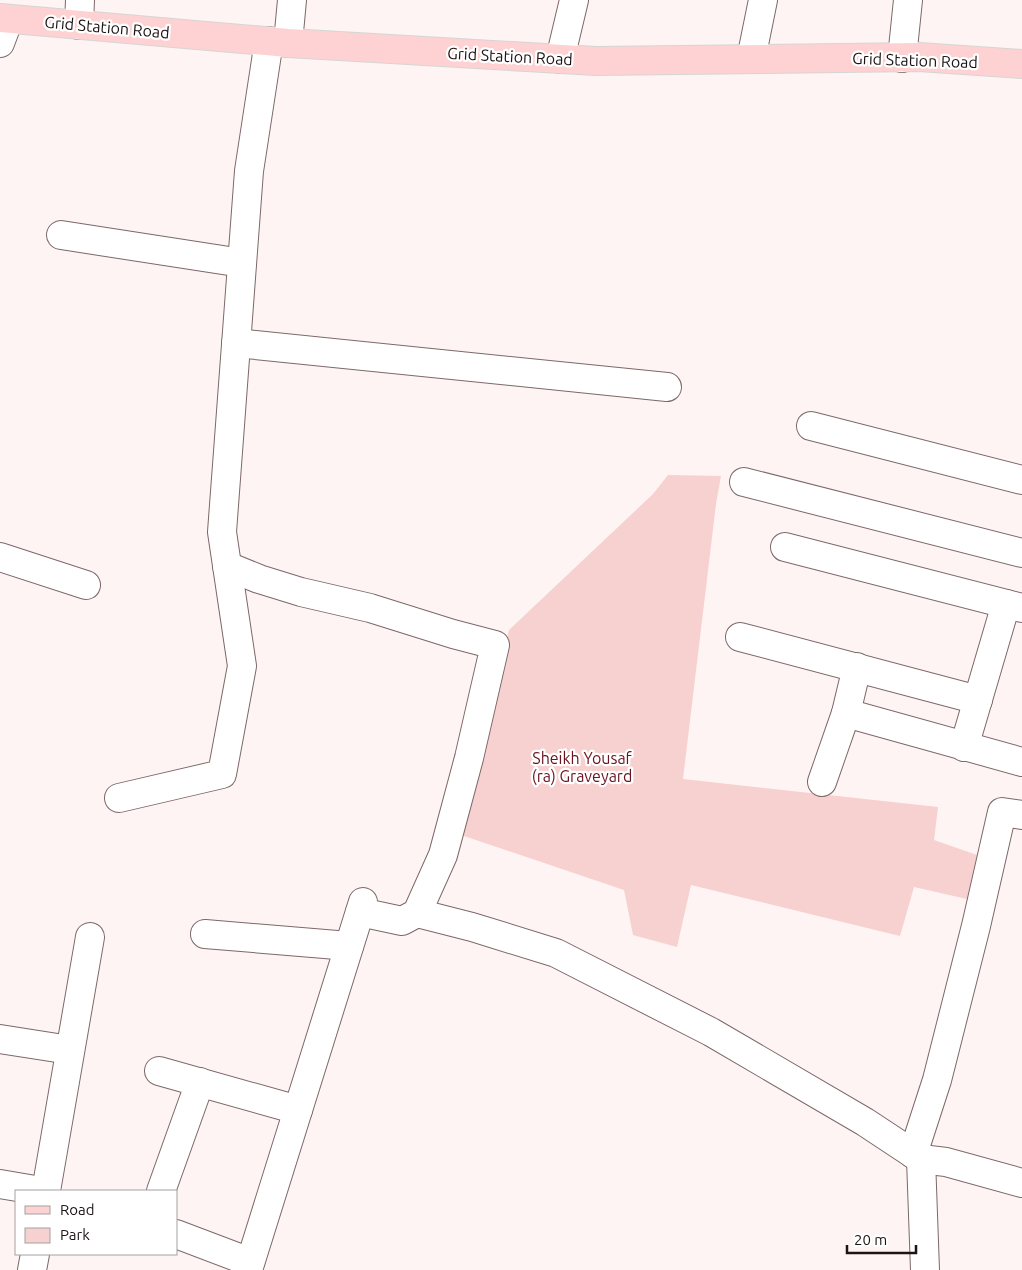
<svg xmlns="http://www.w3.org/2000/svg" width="1022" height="1270" font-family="Ubuntu,sans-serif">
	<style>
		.green { fill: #f7d0d0 }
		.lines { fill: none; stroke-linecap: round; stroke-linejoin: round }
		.minor-casing { stroke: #7d6868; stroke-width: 30 }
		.major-casing { stroke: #d6d5d5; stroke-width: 30 }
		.minor { stroke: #fff; stroke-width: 28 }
		.major { stroke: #fed2d2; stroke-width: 28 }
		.labels { text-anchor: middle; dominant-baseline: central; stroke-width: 4.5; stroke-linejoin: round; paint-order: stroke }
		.street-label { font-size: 16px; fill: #1c1414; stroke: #fff }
		.park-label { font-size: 16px; fill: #69131f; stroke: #fff }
	</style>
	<rect width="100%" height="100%" fill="#fef4f4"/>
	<polygon class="green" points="668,475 721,476 716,504 683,779 938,807 934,840 977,855 967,899 914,887 900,936 691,885 677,947 633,935 624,890 461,835 509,630 653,494"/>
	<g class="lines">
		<g class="minor-casing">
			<g id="minor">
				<polyline points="79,25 80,0"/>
				<polyline points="0,43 9,19"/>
				<polyline points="288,43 292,0"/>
				<polyline points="902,58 908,0"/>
				<polyline points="560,59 574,0"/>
				<polyline points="751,59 763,0"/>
				<polyline points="61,235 242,263"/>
				<polyline points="236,343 667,387"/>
				<polyline points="811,426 1022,480"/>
				<polyline points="744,482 1022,553"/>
				<polyline points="785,547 1022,608"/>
				<polyline points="0,557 86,585"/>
				<polyline points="227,566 259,579 301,592 370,608 453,634 495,645 469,758 443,855 417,913 402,921 360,912"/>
				<polyline points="740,637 978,700"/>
				<polyline points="846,713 1022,762"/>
				<polyline points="964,747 1006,604"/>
				<polyline points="822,782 846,713 857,667"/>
				<polyline points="119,798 222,774 242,666 222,532 249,171 269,41"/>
				<polyline points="417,913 472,927 556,953 711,1032 865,1122 921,1159 946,1162 1022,1183"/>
				<polyline points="205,934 349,946"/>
				<polyline points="0,1039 70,1050"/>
				<polyline points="159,1071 298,1110"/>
				<polyline points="913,1154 937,1080 976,926 1002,812 1022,815"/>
				<polyline points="921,1159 925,1270"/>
				<polyline points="0,1184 41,1191"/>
				<polyline points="46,1191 90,937"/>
				<polyline points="161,1191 200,1082"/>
				<polyline points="176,1234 250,1262"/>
				<polyline points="32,1270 35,1254"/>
				<polyline points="248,1270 363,902"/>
			</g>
		</g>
		<g class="major-casing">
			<polyline id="major" points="0,18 288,43 596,61 919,57 1022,64"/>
		</g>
		<use href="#minor" class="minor"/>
		<use href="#major" class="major"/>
	</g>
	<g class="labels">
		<g class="street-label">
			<text transform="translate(107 27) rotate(5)">Grid Station Road</text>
			<text transform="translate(510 56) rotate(3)">Grid Station Road</text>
			<text transform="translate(915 60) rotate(2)">Grid Station Road</text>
		</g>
		<g class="park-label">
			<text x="582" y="758">Sheikh Yousaf<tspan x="582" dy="18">(ra) Graveyard</tspan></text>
		</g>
	</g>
	<rect x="15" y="1190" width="162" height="65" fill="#ffffff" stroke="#a4a1a1"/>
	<rect x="25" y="1206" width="25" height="8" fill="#fed2d2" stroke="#a4a1a1"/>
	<text x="60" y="1215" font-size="15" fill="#1c1414">Road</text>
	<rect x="25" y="1228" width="25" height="15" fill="#f7d0d0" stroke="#a4a1a1"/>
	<text x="60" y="1240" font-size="15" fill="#1c1414">Park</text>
	<path d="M847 1245v8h69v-8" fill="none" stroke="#1c1414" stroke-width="2.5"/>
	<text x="854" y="1245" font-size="15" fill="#1c1414" stroke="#ffffff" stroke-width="4" paint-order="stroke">20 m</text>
</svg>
